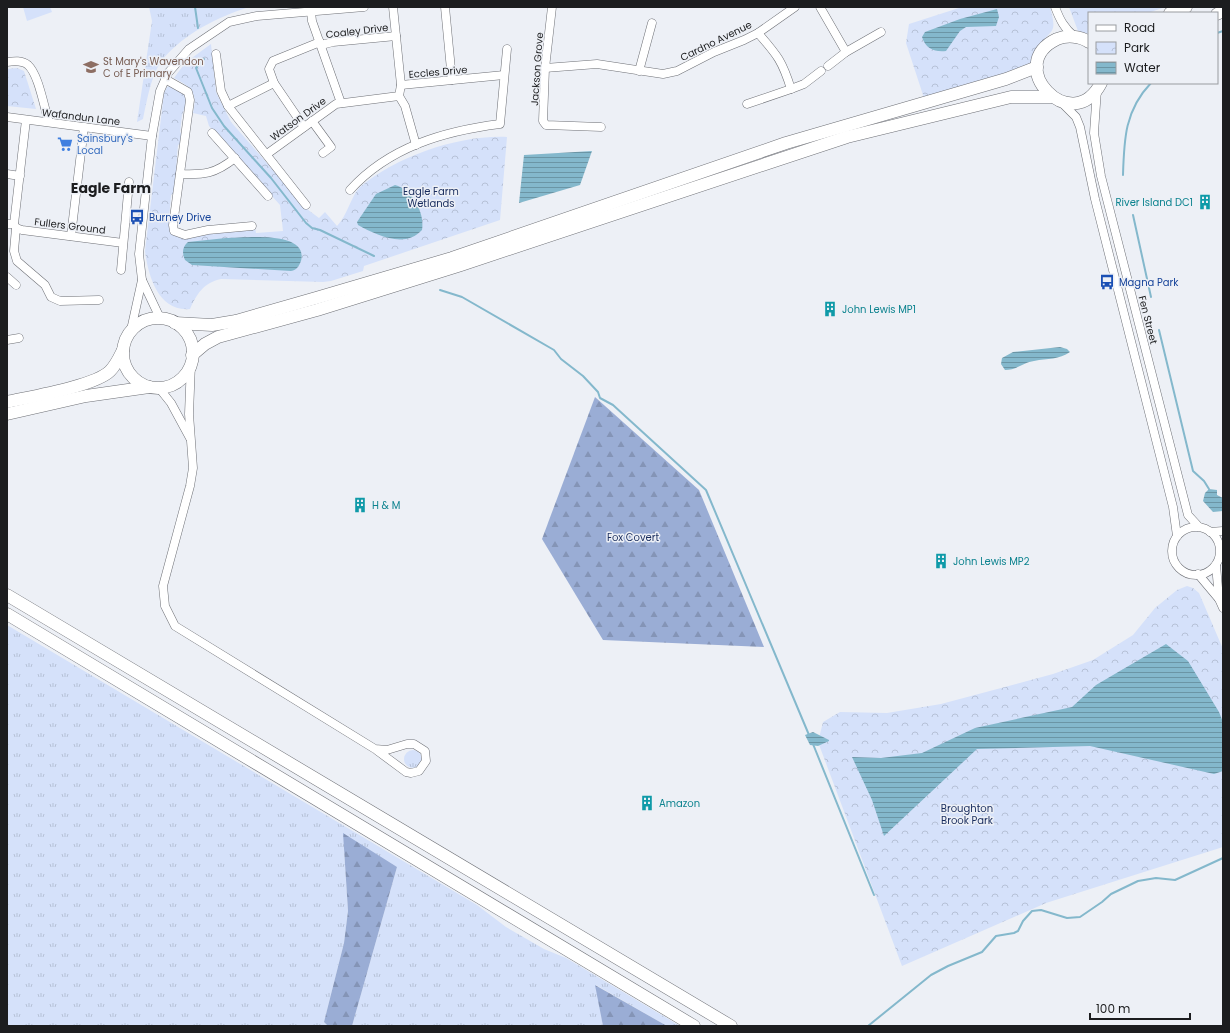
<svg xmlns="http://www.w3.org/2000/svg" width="1230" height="1033" font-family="Poppins,sans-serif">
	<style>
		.grass { fill: url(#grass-tufts) }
		.forest { fill: url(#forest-firs) }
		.park { fill: url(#park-crowns) }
		.pitch { fill: #d5e1fa }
		.water { fill: url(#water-rules) }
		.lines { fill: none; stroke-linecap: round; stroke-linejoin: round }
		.stream { stroke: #84b8cc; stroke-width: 2 }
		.minor-casing { stroke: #6e7076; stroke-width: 9 }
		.highway-casing { stroke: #6e7076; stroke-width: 13 }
		.minor { stroke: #fff; stroke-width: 8 }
		.highway { stroke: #fff; stroke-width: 12 }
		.labels { text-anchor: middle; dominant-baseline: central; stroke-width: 3; stroke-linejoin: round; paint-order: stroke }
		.street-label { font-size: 10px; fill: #1c1d1f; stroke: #edf0f6 }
		.education-label { font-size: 10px; fill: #785e54; stroke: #edf0f6; text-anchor: start }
		.shop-label { font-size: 10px; fill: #366cbe; stroke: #edf0f6; text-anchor: start }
		.park-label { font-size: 10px; fill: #182c5d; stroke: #edf0f6 }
		.culture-label { font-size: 10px; fill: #0d838f; stroke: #edf0f6; text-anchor: start }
		.transit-label { font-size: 10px; fill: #164399; stroke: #edf0f6; text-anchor: start }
		.district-label { font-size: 14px; font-weight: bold; fill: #1c1d1f; stroke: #edf0f6 }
	</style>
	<defs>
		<pattern id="grass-tufts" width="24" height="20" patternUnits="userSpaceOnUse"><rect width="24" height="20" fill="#d5e1fa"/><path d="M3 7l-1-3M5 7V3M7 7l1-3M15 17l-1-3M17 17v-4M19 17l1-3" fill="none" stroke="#b6c1d6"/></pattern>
		<pattern id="forest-firs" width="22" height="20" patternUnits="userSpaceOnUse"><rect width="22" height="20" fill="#9aadd5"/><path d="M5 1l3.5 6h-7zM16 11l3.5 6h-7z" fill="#8494b6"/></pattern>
		<pattern id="park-crowns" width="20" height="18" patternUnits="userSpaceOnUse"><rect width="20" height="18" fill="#d5e1fa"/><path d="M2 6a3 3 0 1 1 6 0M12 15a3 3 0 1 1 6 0" fill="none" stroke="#b6c1d6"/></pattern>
		<pattern id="water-rules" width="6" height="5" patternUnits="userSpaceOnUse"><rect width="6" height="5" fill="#84b8cc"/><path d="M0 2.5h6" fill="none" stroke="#6b95a5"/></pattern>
	</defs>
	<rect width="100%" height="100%" fill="#edf0f6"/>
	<g class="grass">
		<path d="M 149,7 L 249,7 C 218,17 185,33 163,59 C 151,74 147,101 143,119 L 137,122 L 152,21 Z"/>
		<polygon points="7,625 477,905 506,927 544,949 566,958 680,1026 667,1026 596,985 603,1026 352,1026 397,867 344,849 348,911 344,943 324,1022 328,1026 7,1026"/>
		<circle cx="413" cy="759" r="9"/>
	</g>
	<g class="forest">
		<polygon points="595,397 699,490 764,647 603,640 542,539"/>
		<polygon points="343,833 397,867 352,1026 328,1026 324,1022 344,943 348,911"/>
		<polygon points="595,985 667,1026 603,1026"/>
	</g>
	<g class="park">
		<path d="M 962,7 L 1050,7 C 1058,36 1051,27 1038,48 C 1035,53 1034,61 1032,66 L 924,98 L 906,43 L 909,24 Z"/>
		<polygon points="1069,7 1165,7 1148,13 1089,13 1089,34 1078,31"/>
		<path d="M 211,44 L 216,92 L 231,122 L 307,209 L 319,218 L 325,212 L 337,226 C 347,216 351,196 360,187 C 398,156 458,135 507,137 L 500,220 L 364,266 L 363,271 L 331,281 L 323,282 L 221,279 C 203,283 197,294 190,309 C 158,312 148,275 145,251 L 164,93 L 167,87 L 172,85 L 186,94 L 187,102 L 182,115 L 180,132 L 182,134 L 180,144 L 178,145 C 176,162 177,176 174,193 L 171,195 L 169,219 L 171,222 L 171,233 L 254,223 L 256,233 L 283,231 L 280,205 L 209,126 L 206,116 L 193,113 C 198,92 191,87 174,78 L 185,63 Z"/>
		<polygon points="17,68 24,71 36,109 7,106 7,69"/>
		<polygon points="1187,586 1193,588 1199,593 1223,649 1223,847 1046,903 902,966 818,742 823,722 840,712 887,713 941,704 1053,674 1093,660 1133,635 1155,608 1177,590"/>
	</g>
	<polygon class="pitch" points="23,7 50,7 52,12 27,21"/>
	<g class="water">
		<path d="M 997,9 L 999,17 L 996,26 L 966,27 L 960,31 L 946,51 C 934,52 926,49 922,37 L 925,32 L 960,19 Z"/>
		<polygon points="592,151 580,185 519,203 524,155"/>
		<path d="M 395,185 C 412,189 425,213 422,230 C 405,249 376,235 358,225 L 357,222 L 376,194 Z"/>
		<path d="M 226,238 C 244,238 309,230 301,261 C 299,266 297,270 291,271 L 192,265 L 185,260 C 182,253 182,247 188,242 Z"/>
		<path d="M 1060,347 L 1067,349 L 1070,352 C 1059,360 1048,358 1034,361 C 1024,362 1017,370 1005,370 L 1001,364 L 1002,358 L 1013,352 Z"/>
		<polygon points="1209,489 1217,490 1217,495 1223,498 1223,511 1213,512 1203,501 1205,493"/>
		<polygon points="1166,644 1188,661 1219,712 1223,722 1223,771 1214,774 1090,746 977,749 884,836 872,800 852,757 881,758 922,753 975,728 1072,707 1096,685"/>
		<polygon points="813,732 829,740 829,741 818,746 810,745 805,735"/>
	</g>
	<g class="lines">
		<g class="stream">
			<polyline points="195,7 198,28"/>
			<polyline points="1217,33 1223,31"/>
			<polyline points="204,59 196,68 212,108 224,126 271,178 306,223 312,228 320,230 374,256"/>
			<path d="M 1123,175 C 1124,139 1125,110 1151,83"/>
			<polyline points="1133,215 1151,297"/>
			<polyline points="440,290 462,297 554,350 561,359 583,376 598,392 600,398 613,405 706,490 809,735"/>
			<polyline points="1159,330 1193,471 1204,481 1209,489"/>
			<polyline points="813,744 874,895"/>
			<polyline points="868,1026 931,975 948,966 982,952 996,936 1014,933 1018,931 1023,921 1032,911 1041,910 1067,918 1080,917 1102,902 1111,894 1138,881 1156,878 1175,880 1223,858"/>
		</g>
		<g class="minor-casing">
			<g id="minor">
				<polyline points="445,7 452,80"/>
				<polyline points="552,7 545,68 543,121 546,125 601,127"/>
				<polyline points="820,7 846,52"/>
				<path d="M 1055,7 C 1060,20 1064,28 1075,37"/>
				<polyline points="311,12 312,21 341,103"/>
				<path d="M 758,33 C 777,55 782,60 791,89 L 804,84 L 821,71"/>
				<polyline points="321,45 333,42 396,36"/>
				<polyline points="216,54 221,91 228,106 306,205"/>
				<path d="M 7,62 C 14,61 22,60 28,65 C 39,75 44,108 49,122"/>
				<polyline points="828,66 846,52 881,32"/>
				<polyline points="545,68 597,64 663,74 677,71 714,52 744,40 758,33 795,7"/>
				<polyline points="639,71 652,23"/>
				<polyline points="165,79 188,92 190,100 173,225 174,231 185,235 208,230 252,226"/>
				<polyline points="401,85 504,75"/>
				<polyline points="1097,89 1094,133 1101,176 1188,515 1199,527"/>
				<polyline points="399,96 405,106 416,145"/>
				<polyline points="1060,101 1076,117 1080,127 1095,199 1173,507 1177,536"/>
				<polyline points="747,104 791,89"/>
				<polyline points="228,106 274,83"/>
				<polyline points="7,117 152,136"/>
				<polyline points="312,121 331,147 323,153"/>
				<polyline points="304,127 274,83 269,69 273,61 320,42"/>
				<polyline points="212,133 268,196"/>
				<polyline points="267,154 336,104 399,96 401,85 393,7"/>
				<polyline points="7,174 20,176"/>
				<path d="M 180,174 C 204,175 215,174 235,158"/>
				<path d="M 350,190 C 389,147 444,131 500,124 L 507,49"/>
				<polyline points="7,224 14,224 26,120"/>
				<polyline points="14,224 16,228 22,230 123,243"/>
				<polyline points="16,228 14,251 17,261 45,285 51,297 60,301 99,300"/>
				<polyline points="71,236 84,127"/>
				<polyline points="121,270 129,182"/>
				<polyline points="7,277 16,285"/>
				<polyline points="142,280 160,318"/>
				<polyline points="131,330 142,280 139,254 152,136 160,91 168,73 189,49 229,22 257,16 364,7"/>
				<polyline points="7,340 19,338"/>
				<polyline points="191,363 189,414 193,468 190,486 163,586 165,606 175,626 375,749 406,772 411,773 419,771 426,761 425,751 414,744 407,744 387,750 375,749"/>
				<polyline points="159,388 171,403 190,438"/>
				<circle cx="1196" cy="551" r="24"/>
				<polyline points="1210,532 1223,531"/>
				<polyline points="1216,565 1219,599"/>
				<polyline points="1198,574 1219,599 1223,608"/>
			</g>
		</g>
		<g class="highway-casing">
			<g id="highway">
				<polyline points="1170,13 1186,7"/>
				<polyline points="1217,14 1223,11"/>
				<path d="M 1089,42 C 1080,36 1067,35 1057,39 C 1002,65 1072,139 1101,83"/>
				<circle cx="158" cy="353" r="35"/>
				<polyline points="175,323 212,325 236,321 316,298 452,258 786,143 1006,79 1037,67"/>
				<polyline points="192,355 205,344 218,337 317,310 461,265 847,137 1011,97 1051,97"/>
				<path d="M 7,402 C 29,397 95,386 110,371 C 116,365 119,358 123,350"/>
				<polyline points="7,414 86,396 149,387"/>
				<polyline points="7,595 731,1026"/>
				<polyline points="7,614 694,1026"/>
			</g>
		</g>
		<use href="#minor" class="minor"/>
		<use href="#highway" class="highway"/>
	</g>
	<defs>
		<g id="school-bare" transform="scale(1.2)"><path d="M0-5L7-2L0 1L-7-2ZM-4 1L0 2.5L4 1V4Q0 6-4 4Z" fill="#8d6e63" stroke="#edf0f6" stroke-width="2.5" paint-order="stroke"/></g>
		<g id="supermarket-bare" transform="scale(1.2)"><path d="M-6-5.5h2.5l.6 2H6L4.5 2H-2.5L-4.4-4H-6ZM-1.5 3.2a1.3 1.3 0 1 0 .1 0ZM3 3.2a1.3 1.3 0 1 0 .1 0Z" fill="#3f7fe0" stroke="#edf0f6" stroke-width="2.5" paint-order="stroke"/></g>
		<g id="building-bare" transform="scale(1.2)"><path d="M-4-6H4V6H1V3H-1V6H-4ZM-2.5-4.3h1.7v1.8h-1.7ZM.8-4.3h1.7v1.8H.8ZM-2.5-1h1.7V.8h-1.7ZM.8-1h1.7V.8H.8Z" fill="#0f9aa8" stroke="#edf0f6" stroke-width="2.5" paint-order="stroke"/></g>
		<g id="bus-bare" transform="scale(1.2)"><path d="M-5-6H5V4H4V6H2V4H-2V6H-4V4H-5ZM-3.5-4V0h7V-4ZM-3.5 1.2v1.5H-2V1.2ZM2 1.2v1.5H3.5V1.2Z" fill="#1a4fb4" stroke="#edf0f6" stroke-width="2.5" paint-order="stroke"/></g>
	</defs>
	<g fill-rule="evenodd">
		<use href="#school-bare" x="91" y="67"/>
		<use href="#supermarket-bare" x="65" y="144"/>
		<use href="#building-bare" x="1205" y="202"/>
		<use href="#bus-bare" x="137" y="217"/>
		<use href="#bus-bare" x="1107" y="282"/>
		<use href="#building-bare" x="830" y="309"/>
		<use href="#building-bare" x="360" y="505"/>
		<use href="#building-bare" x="941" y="561"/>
		<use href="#building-bare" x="647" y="803"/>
	</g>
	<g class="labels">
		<g class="street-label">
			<text transform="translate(357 31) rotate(-7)">Coaley Drive</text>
			<text transform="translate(716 41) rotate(-26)">Cardno Avenue</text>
			<text transform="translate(537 69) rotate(-86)">Jackson Grove</text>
			<text transform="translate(438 72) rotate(-5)">Eccles Drive</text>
			<text transform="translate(81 117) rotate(7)">Wafandun Lane</text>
			<text transform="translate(298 119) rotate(-36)">Watson Drive</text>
			<text transform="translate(70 226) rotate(7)">Fullers Ground</text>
			<text transform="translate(1148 320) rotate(76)">Fen Street</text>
		</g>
		<g class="education-label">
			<text x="103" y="61">St Mary's Wavendon<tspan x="103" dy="12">C of E Primary</tspan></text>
		</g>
		<g class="shop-label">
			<text x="77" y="138">Sainsbury's<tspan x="77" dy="12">Local</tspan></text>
		</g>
		<g class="park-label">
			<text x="431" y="191">Eagle Farm<tspan x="431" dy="12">Wetlands</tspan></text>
			<text x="633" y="537">Fox Covert</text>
			<text x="967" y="808">Broughton<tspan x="967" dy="12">Brook Park</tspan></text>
		</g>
		<g class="culture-label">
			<text x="1193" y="202" text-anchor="end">River Island DC1</text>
			<text x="842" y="309">John Lewis MP1</text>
			<text x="372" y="505">H &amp; M</text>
			<text x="953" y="561">John Lewis MP2</text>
			<text x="659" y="803">Amazon</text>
		</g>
		<g class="transit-label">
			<text x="149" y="217">Burney Drive</text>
			<text x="1119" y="282">Magna Park</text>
		</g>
		<g class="district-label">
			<text x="111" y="188">Eagle Farm</text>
		</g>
	</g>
	<rect width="1230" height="1033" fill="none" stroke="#1c1d1f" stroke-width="16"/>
	<rect x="1088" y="12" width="130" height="72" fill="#edf0f6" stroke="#999ca0"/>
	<rect x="1096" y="25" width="20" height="6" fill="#ffffff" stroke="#999ca0"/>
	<text x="1124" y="32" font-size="12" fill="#1c1d1f">Road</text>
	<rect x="1096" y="42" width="20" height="12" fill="url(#park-crowns)" stroke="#999ca0"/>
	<text x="1124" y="52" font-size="12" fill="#1c1d1f">Park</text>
	<rect x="1096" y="62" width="20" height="12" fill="url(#water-rules)" stroke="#999ca0"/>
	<text x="1124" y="72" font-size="12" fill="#1c1d1f">Water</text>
	<path d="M1090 1013v6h100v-6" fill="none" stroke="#1c1d1f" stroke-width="2"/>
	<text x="1096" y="1013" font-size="12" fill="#1c1d1f" stroke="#edf0f6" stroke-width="3" paint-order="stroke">100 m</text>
</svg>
